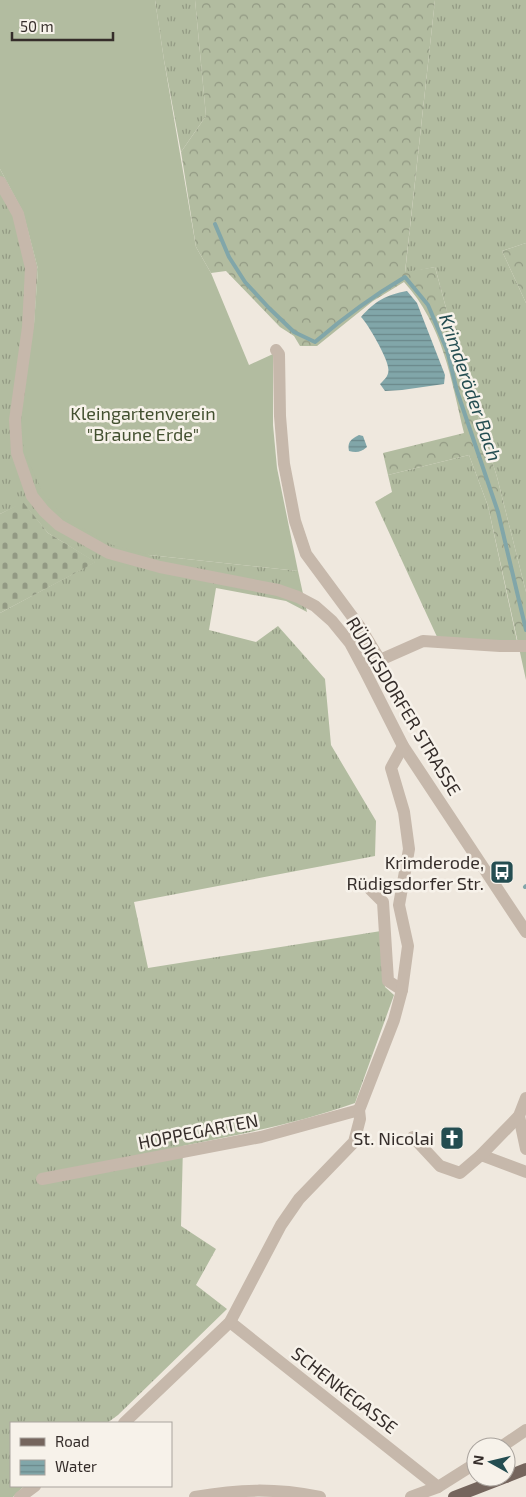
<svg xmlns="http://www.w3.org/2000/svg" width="526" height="1497" font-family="'Exo 2',sans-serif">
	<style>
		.grass { fill: url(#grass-tufts) }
		.forest { fill: url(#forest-crowns) }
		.cemetery { fill: url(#cemetery-stones) }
		.garden { fill: #b2bca0 }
		.water { fill: url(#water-rules) }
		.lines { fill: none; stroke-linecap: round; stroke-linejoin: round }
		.stream { stroke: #81a6a9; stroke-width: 4 }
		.minor { stroke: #c6b8ab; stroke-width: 12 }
		.major { stroke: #75655d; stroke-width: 12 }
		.labels { text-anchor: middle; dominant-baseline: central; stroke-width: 5; stroke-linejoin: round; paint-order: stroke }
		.park-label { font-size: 18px; fill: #435030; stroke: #f7f2ea }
		.street-label { font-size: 18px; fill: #352d2a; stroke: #f7f2ea }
		.poi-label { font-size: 18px; fill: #352d2a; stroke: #f7f2ea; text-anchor: end }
		.water-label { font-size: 19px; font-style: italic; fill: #244d51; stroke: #f7f2ea }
	</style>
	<defs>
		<pattern id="grass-tufts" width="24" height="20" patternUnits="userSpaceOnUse" patternTransform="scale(1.25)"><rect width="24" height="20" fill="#b2bca0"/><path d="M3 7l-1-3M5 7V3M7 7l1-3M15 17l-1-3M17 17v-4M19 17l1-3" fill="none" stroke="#929983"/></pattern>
		<pattern id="forest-crowns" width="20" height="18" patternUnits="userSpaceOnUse" patternTransform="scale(1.25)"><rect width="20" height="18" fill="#b2bca0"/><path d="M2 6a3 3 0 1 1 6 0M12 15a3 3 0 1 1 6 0" fill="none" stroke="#929983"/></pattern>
		<pattern id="cemetery-stones" width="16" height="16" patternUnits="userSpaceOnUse" patternTransform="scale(1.25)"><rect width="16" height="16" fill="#b2bca0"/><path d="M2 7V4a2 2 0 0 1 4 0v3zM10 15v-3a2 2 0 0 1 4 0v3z" fill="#929983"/></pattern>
		<pattern id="water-rules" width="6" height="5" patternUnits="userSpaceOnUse" patternTransform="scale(1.25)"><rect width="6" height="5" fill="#81a6a9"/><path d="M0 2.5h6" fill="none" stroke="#6a888a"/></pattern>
	</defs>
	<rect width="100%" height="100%" fill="#efe8de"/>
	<g class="grass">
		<polygon points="155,0 195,0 206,116 181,152 164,60"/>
		<polygon points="435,0 526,0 526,243 502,251 526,303 526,592 497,477 456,345 435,267 405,273"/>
		<path d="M 0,169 L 23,212 L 38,269 L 34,324 L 149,555 L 298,571 L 307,612 L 286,601 L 216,588 L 209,630 L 256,642 L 278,626 L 325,679 L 331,745 L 376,821 L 375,856 L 134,902 L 148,968 L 381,931 L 385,987 L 394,995 L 355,1103 C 299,1123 241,1134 183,1146 L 181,1226 L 216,1249 L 196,1285 L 227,1309 L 118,1415 L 107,1423 L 11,1423 L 11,1486 L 24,1486 L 13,1497 L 0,1497 L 0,613 L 95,562 L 48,533 L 23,503 L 0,514 Z"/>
		<polygon points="469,455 488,506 517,641 438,639 375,502 392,492 388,475"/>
	</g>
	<g class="forest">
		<path d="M 195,0 L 435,0 L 405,272 L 435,267 L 456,345 L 497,477 L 526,592 L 526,680 L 488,506 L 469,455 L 388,475 L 383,453 L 464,433 C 451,379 443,325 404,282 L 373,301 L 317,346 L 300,346 L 294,336 L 280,327 L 226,271 L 211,273 L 196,247 L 181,152 L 206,116 Z"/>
		<polygon points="526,243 526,303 502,251"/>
	</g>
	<polygon class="cemetery" points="23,502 48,533 96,562 0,613 0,514"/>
	<polygon class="garden" points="0,0 155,0 164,60 196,247 211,273 249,365 273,354 273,425 277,468 298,571 149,555 112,545 67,519 43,493 24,452 21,420 34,324 38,269 23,212 0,169"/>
	<g class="water">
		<path d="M 407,291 L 417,303 L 445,375 L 444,384 L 402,390 L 385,391 L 380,384 C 385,379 390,375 388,367 C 387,357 368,324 361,317 C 375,301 386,295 407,291 Z"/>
		<path d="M 359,435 L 363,436 L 367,447 C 361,452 357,453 349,451 C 347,442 351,439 359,435 Z"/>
	</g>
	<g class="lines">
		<g class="stream">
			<path d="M 215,224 L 229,257 L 245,282 L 269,308 L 294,332 L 315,342 C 343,318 373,296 405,277 L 428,305 L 447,350 L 457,391 L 498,512 L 526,630"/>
			<polyline points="525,887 526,886"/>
		</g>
		<g class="minor">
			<polyline points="0,182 18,214 31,268 28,327 15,420 17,453 32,496 44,511 59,525 109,553 160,567 278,590 298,597 315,606 332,621 350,643 366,673 403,746 526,932"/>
			<polyline points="276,350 279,354 280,416 284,464 295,521 306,554 360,627 380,660"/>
			<polyline points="374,666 380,660 423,641 500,646 526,646"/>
			<polyline points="370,889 383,902 388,981 402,990"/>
			<polyline points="526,1098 519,1116 526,1149"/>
			<polyline points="413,1137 440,1166 460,1173 481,1155 526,1172"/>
			<polyline points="481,1155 519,1116"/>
			<polyline points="42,1179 261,1137 359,1110"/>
			<polyline points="230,1322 438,1487"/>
			<polyline points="124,1423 230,1322 281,1225 299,1199 354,1142 360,1119 359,1110 394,1020 402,990 408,946 399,905 409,849 404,812 391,768 403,746"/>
			<polyline points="501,1447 526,1430"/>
			<polyline points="20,1497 35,1486"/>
			<path d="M 195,1497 C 240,1489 275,1488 320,1497"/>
			<polyline points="411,1497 438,1487 476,1463"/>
		</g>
		<g class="major">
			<polyline points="506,1477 526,1469"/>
			<polyline points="454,1497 506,1477"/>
		</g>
	</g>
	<defs>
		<g id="bus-square" transform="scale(1.25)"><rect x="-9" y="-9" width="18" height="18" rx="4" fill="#244d51" stroke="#f7f2ea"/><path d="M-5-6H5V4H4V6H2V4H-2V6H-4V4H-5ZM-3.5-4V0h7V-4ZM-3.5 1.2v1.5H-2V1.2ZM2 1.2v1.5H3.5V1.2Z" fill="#fff"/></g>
		<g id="church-square" transform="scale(1.25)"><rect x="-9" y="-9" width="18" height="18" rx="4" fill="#244d51" stroke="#f7f2ea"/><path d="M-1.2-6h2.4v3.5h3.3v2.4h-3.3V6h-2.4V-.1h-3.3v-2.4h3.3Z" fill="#fff"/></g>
	</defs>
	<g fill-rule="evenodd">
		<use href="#bus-square" x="502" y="872"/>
		<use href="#church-square" x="452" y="1138"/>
	</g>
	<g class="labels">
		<g class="park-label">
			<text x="143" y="413">Kleingartenverein<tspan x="143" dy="21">"Braune Erde"</tspan></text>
		</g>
		<g class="street-label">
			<text transform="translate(404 706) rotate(59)">RÜDIGSDORFER STRASSE</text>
			<text transform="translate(198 1131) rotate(-11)">HOPPEGARTEN</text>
			<text transform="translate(345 1390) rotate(38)">SCHENKEGASSE</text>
		</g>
		<g class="poi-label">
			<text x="484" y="862">Krimderode,<tspan x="484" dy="21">Rüdigsdorfer Str.</tspan></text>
			<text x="434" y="1138">St. Nicolai</text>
		</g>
		<g class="water-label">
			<text transform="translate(471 387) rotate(71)">Krimderöder Bach</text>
		</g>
	</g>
	<rect x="10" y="1422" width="162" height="65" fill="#f7f2ea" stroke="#a9a39d"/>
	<rect x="20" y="1438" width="25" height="8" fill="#75655d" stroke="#a9a39d"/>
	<text x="55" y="1447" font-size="15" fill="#352d2a">Road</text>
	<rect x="20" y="1460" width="25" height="15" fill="url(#water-rules)" stroke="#a9a39d"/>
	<text x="55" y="1472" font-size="15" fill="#352d2a">Water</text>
	<g transform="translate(491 1462) rotate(278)"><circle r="24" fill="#f7f2ea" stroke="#a9a39d"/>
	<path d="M0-4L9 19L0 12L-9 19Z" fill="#244d51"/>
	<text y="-8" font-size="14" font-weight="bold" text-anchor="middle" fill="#352d2a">N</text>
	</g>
	<path d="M12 32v8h101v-8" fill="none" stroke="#352d2a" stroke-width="2.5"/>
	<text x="20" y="32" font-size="15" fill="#352d2a" stroke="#f7f2ea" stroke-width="4" paint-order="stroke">50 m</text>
</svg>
